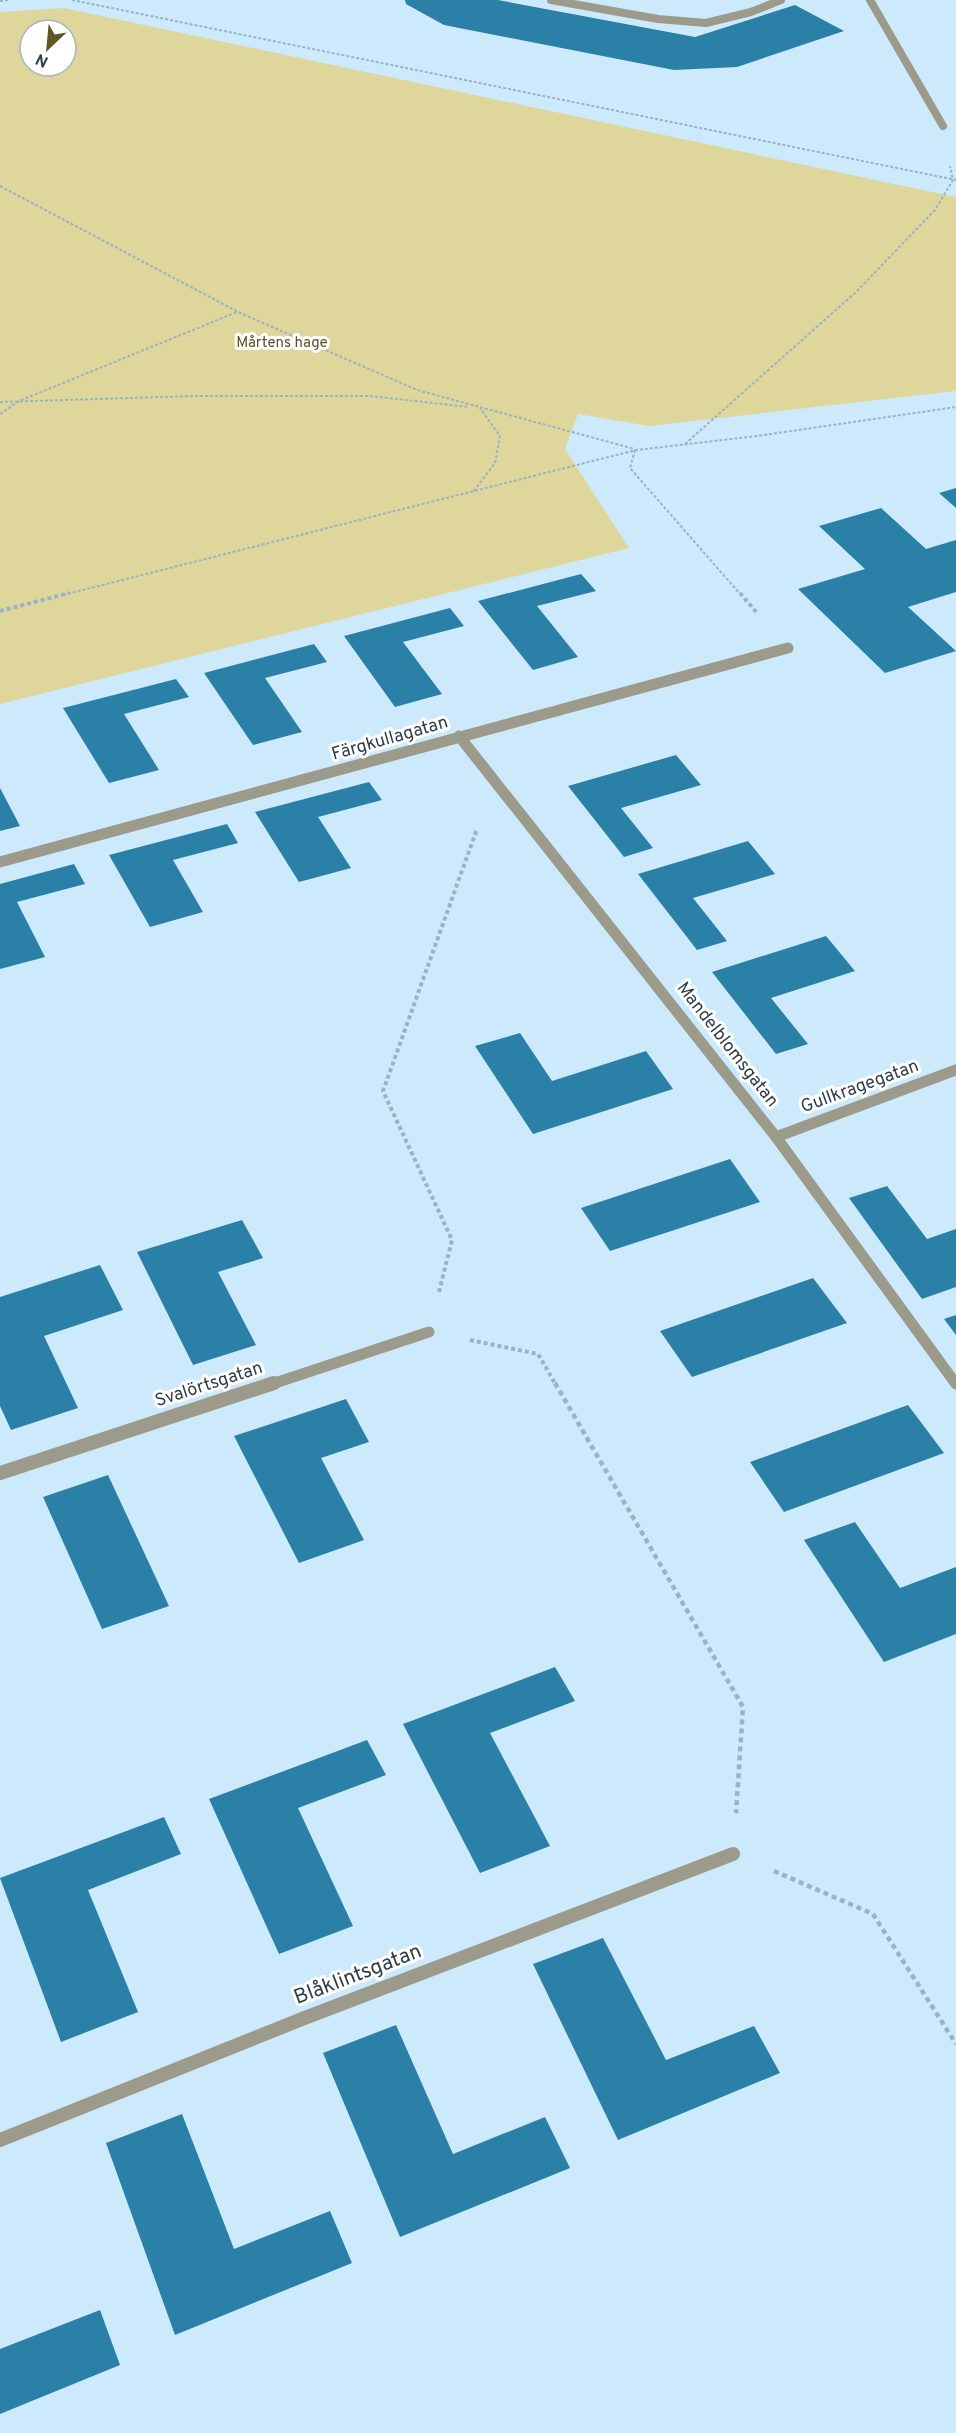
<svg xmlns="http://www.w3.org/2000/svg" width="956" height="2433" font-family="Overpass,sans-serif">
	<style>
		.green { fill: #dfd69c; fill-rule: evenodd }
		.building { fill: #2b80a8 }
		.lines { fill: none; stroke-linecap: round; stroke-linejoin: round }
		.path-far2 { stroke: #9ab3c3; stroke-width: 2; stroke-dasharray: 3 2; stroke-linecap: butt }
		.path-far1 { stroke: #9ab3c3; stroke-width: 4; stroke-dasharray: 4 3; stroke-linecap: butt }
		.path { stroke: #9ab3c3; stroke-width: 4.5; stroke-dasharray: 5 4; stroke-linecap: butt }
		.lane { stroke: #9c9a8a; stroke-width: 8 }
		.street-far1 { stroke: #9c9a8a; stroke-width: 11 }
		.street { stroke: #9c9a8a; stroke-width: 14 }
		.labels { text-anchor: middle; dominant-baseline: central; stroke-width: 6; stroke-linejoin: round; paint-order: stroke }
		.far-park-label { font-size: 15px; fill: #595328; stroke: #fff }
		.street-label { font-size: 18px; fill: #2f3e47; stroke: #fff }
		.near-street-label { font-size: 21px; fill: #2f3e47; stroke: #fff }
	</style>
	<rect width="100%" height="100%" fill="#cceafc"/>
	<path class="green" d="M 64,8 L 956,197 L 956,391 L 649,426 L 578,414 L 565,449 L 629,548 L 0,704 L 0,12 ZM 30,30 L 66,30 L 66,66 L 30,66 Z"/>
	<g class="building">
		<polygon points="405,0 498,0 695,37 795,5 844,31 737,67 674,70 444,25 406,4"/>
		<polygon points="956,488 956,508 939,493"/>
		<polygon points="881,508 926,549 956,540 956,592 908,607 956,651 885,673 798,589 865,569 819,526"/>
		<polygon points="581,574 596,591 537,606 578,657 533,670 478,601"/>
		<polygon points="450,608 464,626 403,642 442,694 395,707 344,636"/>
		<polygon points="314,644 327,662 265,678 302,732 253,745 204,673"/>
		<polygon points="176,679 189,697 124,714 159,770 109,783 63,708"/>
		<polygon points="676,755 701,785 621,808 653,848 624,857 568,786"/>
		<polygon points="369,782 382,800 318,817 351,868 299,882 255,812"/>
		<polygon points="0,788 20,826 0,831"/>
		<polygon points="227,824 238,843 173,860 203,912 150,927 109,855"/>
		<polygon points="748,841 775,874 693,898 727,941 697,950 638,874"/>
		<polygon points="74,864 85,884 17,902 45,957 0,969 0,884"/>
		<polygon points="826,936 855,971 771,998 808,1044 776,1054 712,972"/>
		<polygon points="520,1033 552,1081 646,1051 673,1089 533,1134 475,1046"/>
		<polygon points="730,1159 760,1202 610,1251 581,1208"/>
		<polygon points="887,1186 927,1239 956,1229 956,1287 922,1299 849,1198"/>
		<polygon points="242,1220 263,1258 218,1272 256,1345 193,1365 137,1252"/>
		<polygon points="100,1265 123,1310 44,1336 78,1408 11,1430 0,1406 0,1297"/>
		<polygon points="813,1278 847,1323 692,1377 660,1331"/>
		<polygon points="956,1315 956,1335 944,1319"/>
		<polygon points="346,1399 369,1442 321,1458 364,1540 299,1563 234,1436"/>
		<polygon points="908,1405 944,1453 784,1512 750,1462"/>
		<polygon points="108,1475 169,1606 102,1629 43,1497"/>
		<polygon points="855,1522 900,1588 956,1567 956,1634 884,1662 804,1540"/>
		<polygon points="555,1667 575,1701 490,1733 550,1846 480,1873 403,1724"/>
		<polygon points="367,1740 386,1775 298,1808 353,1926 279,1954 209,1799"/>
		<polygon points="164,1817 181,1854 88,1890 138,2012 61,2042 0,1878"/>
		<polygon points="603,1938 666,2060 754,2026 780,2073 618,2140 533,1964"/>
		<polygon points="396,2025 453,2154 545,2117 570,2168 400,2237 323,2053"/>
		<polygon points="182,2114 234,2249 330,2211 352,2263 175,2335 106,2143"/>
		<polygon points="100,2310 120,2365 0,2414 0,2349"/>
	</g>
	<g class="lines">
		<g class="path-far2">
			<polyline points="72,0 956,180"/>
			<polyline points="0,1 9,0"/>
			<polyline points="0,186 238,312 417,390 635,449"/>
			<polyline points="0,402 194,396 370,396 469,407"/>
			<polyline points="0,414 19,401 237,312"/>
			<polyline points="685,444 856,292 935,210 953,180 950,166"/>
			<polyline points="635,450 630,468 741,595"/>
			<polyline points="474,491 495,463 500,436 480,408"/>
			<polyline points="63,595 636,450 757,436 956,407"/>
		</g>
		<g class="path-far1">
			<polyline points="740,593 757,613"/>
			<polyline points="0,611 69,593"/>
			<polyline points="439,1292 452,1240 383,1091 477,829"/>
			<polyline points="470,1340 538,1354 556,1385"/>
		</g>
		<g class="path">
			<polyline points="555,1383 743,1707 736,1813"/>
			<polyline points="774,1871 873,1914 956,2044"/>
		</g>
		<g class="lane">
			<polyline points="551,0 658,19 706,23 751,12 781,0"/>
			<polyline points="870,0 943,126"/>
		</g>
		<g class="street-far1">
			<polyline points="459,736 776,1137 956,1384"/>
			<polyline points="0,862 788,648"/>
			<polyline points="776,1137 956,1070"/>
			<polyline points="269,1385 429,1332"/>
		</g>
		<g class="street">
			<polyline points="0,1473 274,1383"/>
			<polyline points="0,2140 302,2019 733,1854"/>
		</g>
	</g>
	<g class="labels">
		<g class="far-park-label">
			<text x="282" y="343">Mårtens hage</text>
		</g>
		<g class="street-label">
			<text transform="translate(390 739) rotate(-16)">Färgkullagatan</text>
			<text transform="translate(727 1045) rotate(52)">Mandelblomsgatan</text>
			<text transform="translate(860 1087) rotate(-20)">Gullkragegatan</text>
			<text transform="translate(209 1385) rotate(-18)">Svalörtsgatan</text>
		</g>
		<g class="near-street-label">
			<text transform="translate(358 1975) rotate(-21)">Blåklintsgatan</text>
		</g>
	</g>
	<g transform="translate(48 48) rotate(206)"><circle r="28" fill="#ffffff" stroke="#acb2b5" stroke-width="1.5"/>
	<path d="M0-4.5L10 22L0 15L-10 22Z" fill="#5f5824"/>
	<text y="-9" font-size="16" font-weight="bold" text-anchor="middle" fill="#2f3e47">N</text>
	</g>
</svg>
